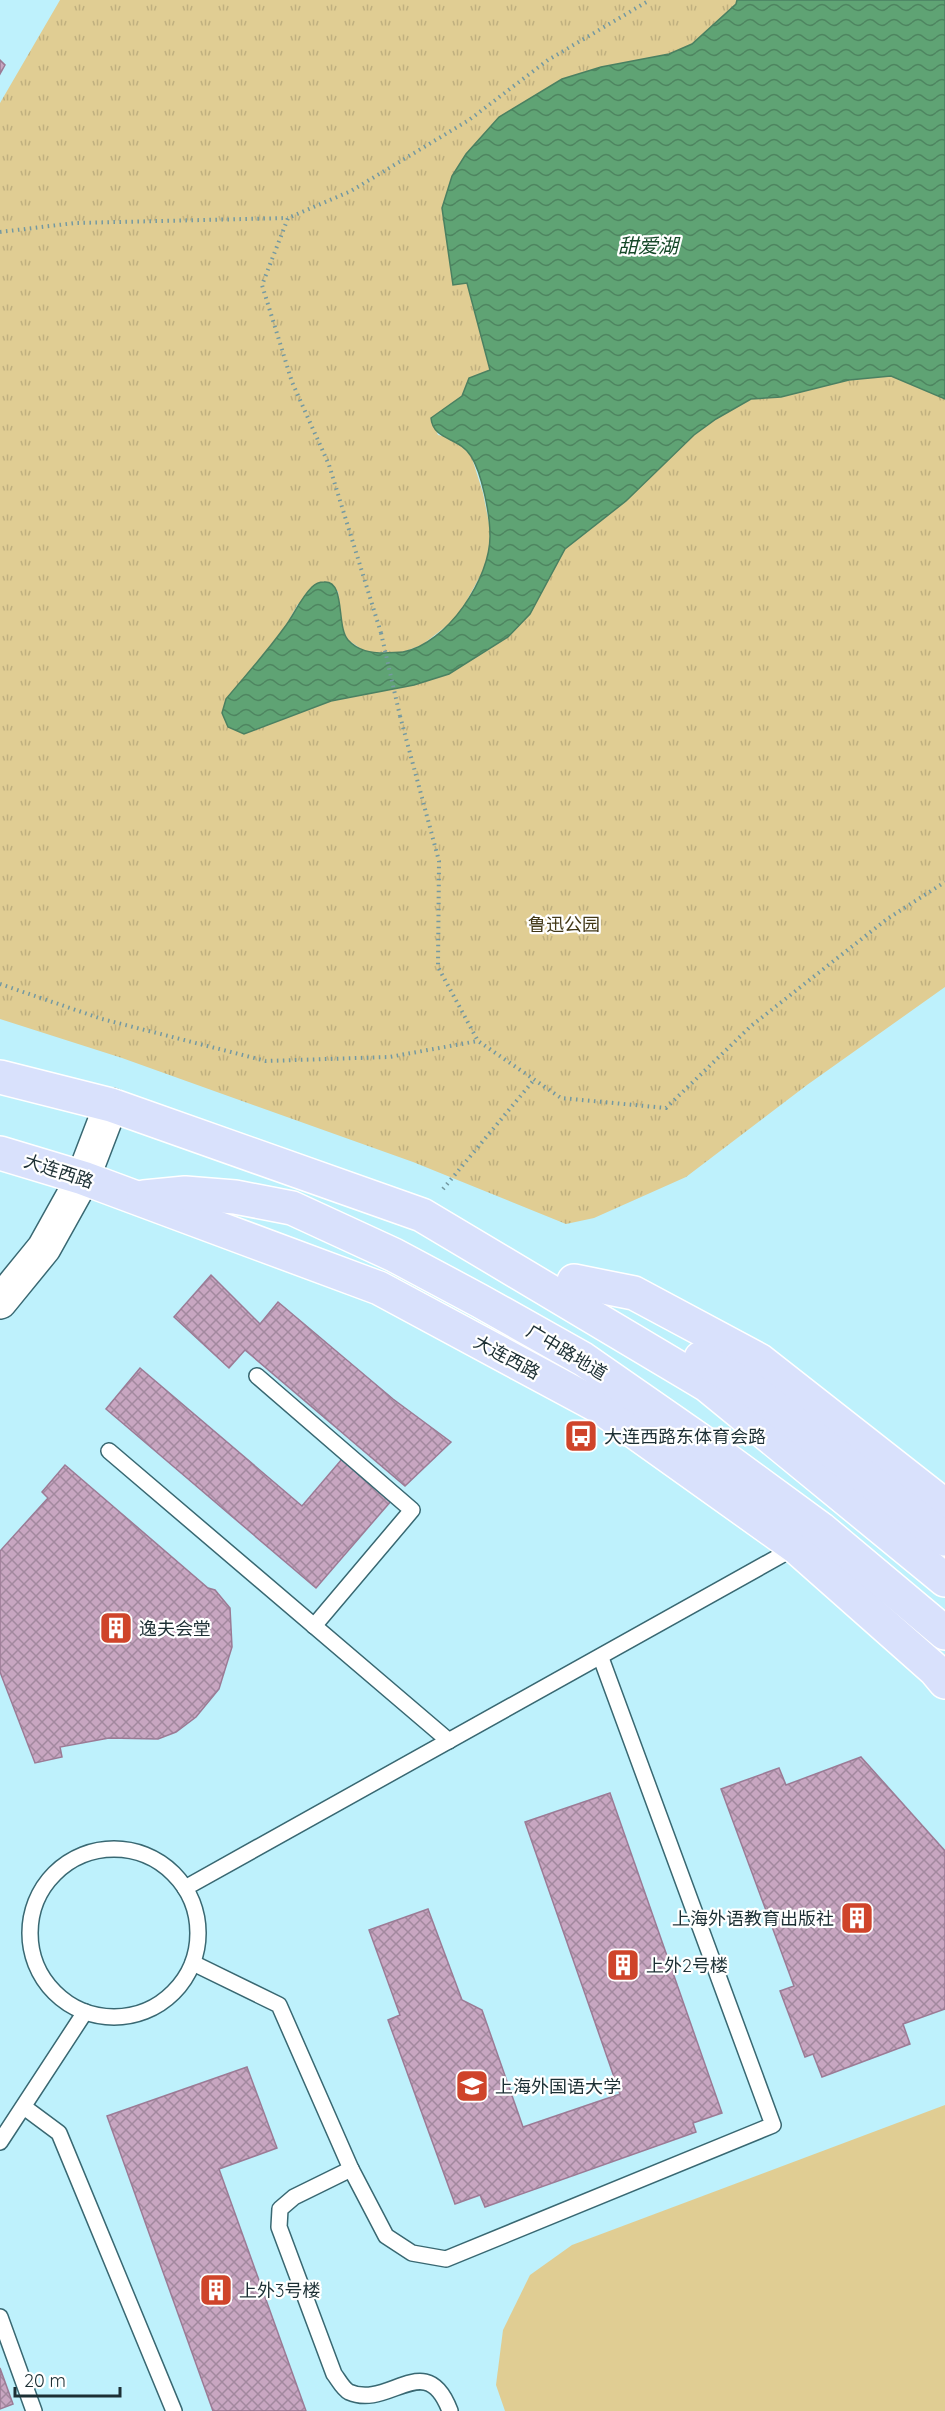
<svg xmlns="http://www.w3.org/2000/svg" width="945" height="2411" font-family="Quicksand,'Noto Sans SC',sans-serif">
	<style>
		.grass { fill: #e0cd93 }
		.park { fill: url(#park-tufts) }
		.water { fill: url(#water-waves); stroke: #4b8061; stroke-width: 1.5 }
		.building { fill: url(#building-cross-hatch); stroke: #9b7b95; stroke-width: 1.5 }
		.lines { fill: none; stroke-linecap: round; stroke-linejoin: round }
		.service-casing { stroke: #396872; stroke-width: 18 }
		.tertiary-casing { stroke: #396872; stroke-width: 36 }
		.primary-casing { stroke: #fff; stroke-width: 36 }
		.path { stroke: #7499a1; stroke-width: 4; stroke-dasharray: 1.5 4.5; stroke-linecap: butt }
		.service { stroke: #fff; stroke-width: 15 }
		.tertiary { stroke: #fff; stroke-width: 33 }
		.primary { stroke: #d9e1fc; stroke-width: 33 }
		.path-bridge { stroke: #7499a1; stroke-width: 4; stroke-dasharray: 1.5 4.5; stroke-linecap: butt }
		.labels { text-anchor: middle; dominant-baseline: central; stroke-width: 4.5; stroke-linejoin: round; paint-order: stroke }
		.park-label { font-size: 18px; fill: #423817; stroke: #fff }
		.street-label { font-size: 18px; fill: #1c2f34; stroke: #fff }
		.poi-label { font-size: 18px; fill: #1c2f34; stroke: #fff; text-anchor: start }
		.water-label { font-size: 20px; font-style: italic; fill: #164929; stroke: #fff }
	</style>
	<defs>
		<pattern id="park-tufts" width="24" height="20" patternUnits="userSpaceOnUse" patternTransform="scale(1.5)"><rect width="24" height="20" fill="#e0cd93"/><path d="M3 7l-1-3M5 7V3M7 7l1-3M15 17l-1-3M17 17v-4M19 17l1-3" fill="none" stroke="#c0b07f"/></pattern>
		<pattern id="water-waves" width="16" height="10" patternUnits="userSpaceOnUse" patternTransform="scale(1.5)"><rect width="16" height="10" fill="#5fa374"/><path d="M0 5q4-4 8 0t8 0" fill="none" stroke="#4e8560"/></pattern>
		<pattern id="building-cross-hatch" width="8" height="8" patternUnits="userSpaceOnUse" patternTransform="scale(1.5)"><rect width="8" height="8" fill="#c8a6c1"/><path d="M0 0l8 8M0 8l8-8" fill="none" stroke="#a2889e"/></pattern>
	</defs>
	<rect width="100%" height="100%" fill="#bef1fc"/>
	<polygon class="grass" points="945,2105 945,2411 505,2411 496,2385 503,2330 530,2275 572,2245"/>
	<polygon class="park" points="60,0 737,0 736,4 692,44 669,54 601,67 562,79 481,139 466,154 453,285 467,282 490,371 469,378 462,396 431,418 438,435 452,438 471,455 483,493 491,533 490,550 485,567 458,617 422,645 403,652 367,653 348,640 341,628 338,591 298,604 285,627 244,734 331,701 414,685 449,674 508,637 530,614 565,549 626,501 694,435 716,419 751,399 781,397 849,380 891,376 945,399 945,987 807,1085 686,1177 594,1218 566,1224 413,1162 122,1058 0,1019 0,103"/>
	<path class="water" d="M 737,0 L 945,0 L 945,399 L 891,376 L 849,380 L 781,397 L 751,399 L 716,419 L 694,435 L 626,501 L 565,549 L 530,614 L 508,637 L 449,674 L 414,685 L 331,701 L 244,734 L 228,727 L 222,713 L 226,699 C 245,676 266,653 284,628 C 294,615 300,599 312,587 C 315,584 320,582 324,582 C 346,580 336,627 348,640 C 358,651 371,653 385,653 C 390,652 397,653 403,652 C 447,644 491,578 490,535 C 490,515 482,473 471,456 C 460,437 433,441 431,418 L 462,396 L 469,378 L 490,370 L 467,283 L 453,285 L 442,208 L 452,176 L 466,154 L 499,117 L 562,79 L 601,67 L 669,54 L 692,44 L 736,4 Z"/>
	<g class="building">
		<polygon points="0,60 5,65 0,74"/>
		<polygon points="211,1275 260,1324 278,1302 393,1399 451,1442 405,1486 245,1350 229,1368 174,1317"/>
		<polygon points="140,1368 302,1506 342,1459 391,1501 316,1588 106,1409"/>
		<polygon points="65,1465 208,1588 215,1590 230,1608 232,1647 219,1689 196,1717 176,1732 158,1739 109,1738 60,1747 62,1757 35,1763 0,1672 0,1551 48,1498 42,1492"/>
		<polygon points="861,1757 945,1851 945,2009 903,2024 910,2044 822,2077 813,2054 805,2057 780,1991 794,1986 721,1789 779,1768 786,1785"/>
		<polygon points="610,1793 722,2113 693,2123 696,2132 485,2207 480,2195 455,2204 388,2020 400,2015 369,1930 428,1909 462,2000 482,2010 523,2127 620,2094 525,1822"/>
		<polygon points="247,2067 277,2148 219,2169 306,2411 213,2411 107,2116"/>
		<polygon points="0,2368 13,2404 0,2409"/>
	</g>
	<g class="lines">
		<g class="service-casing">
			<g id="service">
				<polyline points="257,1376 412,1510 314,1626"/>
				<polyline points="109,1451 449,1741"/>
				<circle cx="114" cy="1933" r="84"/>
				<polyline points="185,1888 796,1547"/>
				<polyline points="193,1963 279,2005 351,2169 386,2236 412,2253 446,2259 773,2125 601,1658"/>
				<polyline points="24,2107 59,2133 174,2411"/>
				<polyline points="0,2142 85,2012"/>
				<path d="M 351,2169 L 294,2197 L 280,2209 L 279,2227 L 334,2374 C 338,2379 343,2389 349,2392 C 389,2410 426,2347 450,2411"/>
				<polyline points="0,2317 34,2411"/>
			</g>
		</g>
		<g class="tertiary-casing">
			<polyline id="tertiary" points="0,1302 44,1248 83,1178 111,1105"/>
		</g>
		<g class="primary-casing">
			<g id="primary">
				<polyline points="0,1077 111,1105 422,1215 707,1385 945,1580"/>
				<polyline points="0,1153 83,1178 379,1288 600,1407 796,1547 935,1670 945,1682"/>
				<polyline points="144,1197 185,1193 235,1197 292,1208 394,1255 480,1301 583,1359 701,1441 821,1529 945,1633"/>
				<polyline points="574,1281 634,1293 759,1360 945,1506"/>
				<polyline points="701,1358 751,1389 945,1539"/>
			</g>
		</g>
		<g class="path">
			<polyline points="0,232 75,223 288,218"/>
			<polyline points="381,633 329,465 292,382 262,285 288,218 351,191 469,120 548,60 650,0"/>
			<polyline points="400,716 439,861 438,967 478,1041 561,1098 666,1108 751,1026 887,919 945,882"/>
			<polyline points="0,984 102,1019 266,1061 389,1057 478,1041"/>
			<polyline points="443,1189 533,1081"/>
		</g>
		<use href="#service" class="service"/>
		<use href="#tertiary" class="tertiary"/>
		<use href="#primary" class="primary"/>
		<polyline class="path-bridge" points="381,633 400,716"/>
	</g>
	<defs>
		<g id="bus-square" transform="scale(1.725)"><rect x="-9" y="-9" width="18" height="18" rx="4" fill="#cf442a" stroke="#fff"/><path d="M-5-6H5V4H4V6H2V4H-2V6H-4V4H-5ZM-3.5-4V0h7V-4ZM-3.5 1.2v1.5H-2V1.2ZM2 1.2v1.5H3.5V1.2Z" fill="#fff"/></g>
		<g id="building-square" transform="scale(1.725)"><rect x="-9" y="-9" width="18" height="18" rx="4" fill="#cf442a" stroke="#fff"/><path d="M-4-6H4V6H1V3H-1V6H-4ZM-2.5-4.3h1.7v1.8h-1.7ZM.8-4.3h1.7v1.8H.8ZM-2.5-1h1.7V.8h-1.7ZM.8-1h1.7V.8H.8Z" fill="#fff"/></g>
		<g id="university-square" transform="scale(1.725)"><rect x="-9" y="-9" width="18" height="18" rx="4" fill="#cf442a" stroke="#fff"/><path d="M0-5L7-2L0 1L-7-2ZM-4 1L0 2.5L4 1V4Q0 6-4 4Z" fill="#fff"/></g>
	</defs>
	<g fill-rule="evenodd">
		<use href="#bus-square" x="581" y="1436"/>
		<use href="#building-square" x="116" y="1628"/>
		<use href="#building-square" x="857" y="1918"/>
		<use href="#building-square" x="623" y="1965"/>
		<use href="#university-square" x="472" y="2086"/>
		<use href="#building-square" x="216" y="2290"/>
	</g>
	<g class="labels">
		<g class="park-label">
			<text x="564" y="924">鲁迅公园</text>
		</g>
		<g class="street-label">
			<text transform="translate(59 1171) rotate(18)">大连西路</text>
			<text transform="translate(567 1352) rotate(31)">广中路地道</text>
			<text transform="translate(507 1357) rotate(28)">大连西路</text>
		</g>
		<g class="poi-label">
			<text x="604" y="1436">大连西路东体育会路</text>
			<text x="139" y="1628">逸夫会堂</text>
			<text x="834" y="1918" text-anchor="end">上海外语教育出版社</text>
			<text x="646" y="1965">上外2号楼</text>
			<text x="495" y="2086">上海外国语大学</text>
			<text x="239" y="2290">上外3号楼</text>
		</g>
		<g class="water-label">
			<text x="648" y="245">甜爱湖</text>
		</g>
	</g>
	<path d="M15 2387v9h105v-9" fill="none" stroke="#1c2f34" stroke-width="3"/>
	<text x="24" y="2387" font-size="18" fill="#1c2f34" stroke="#ffffff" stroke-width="4.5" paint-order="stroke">20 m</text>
</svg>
